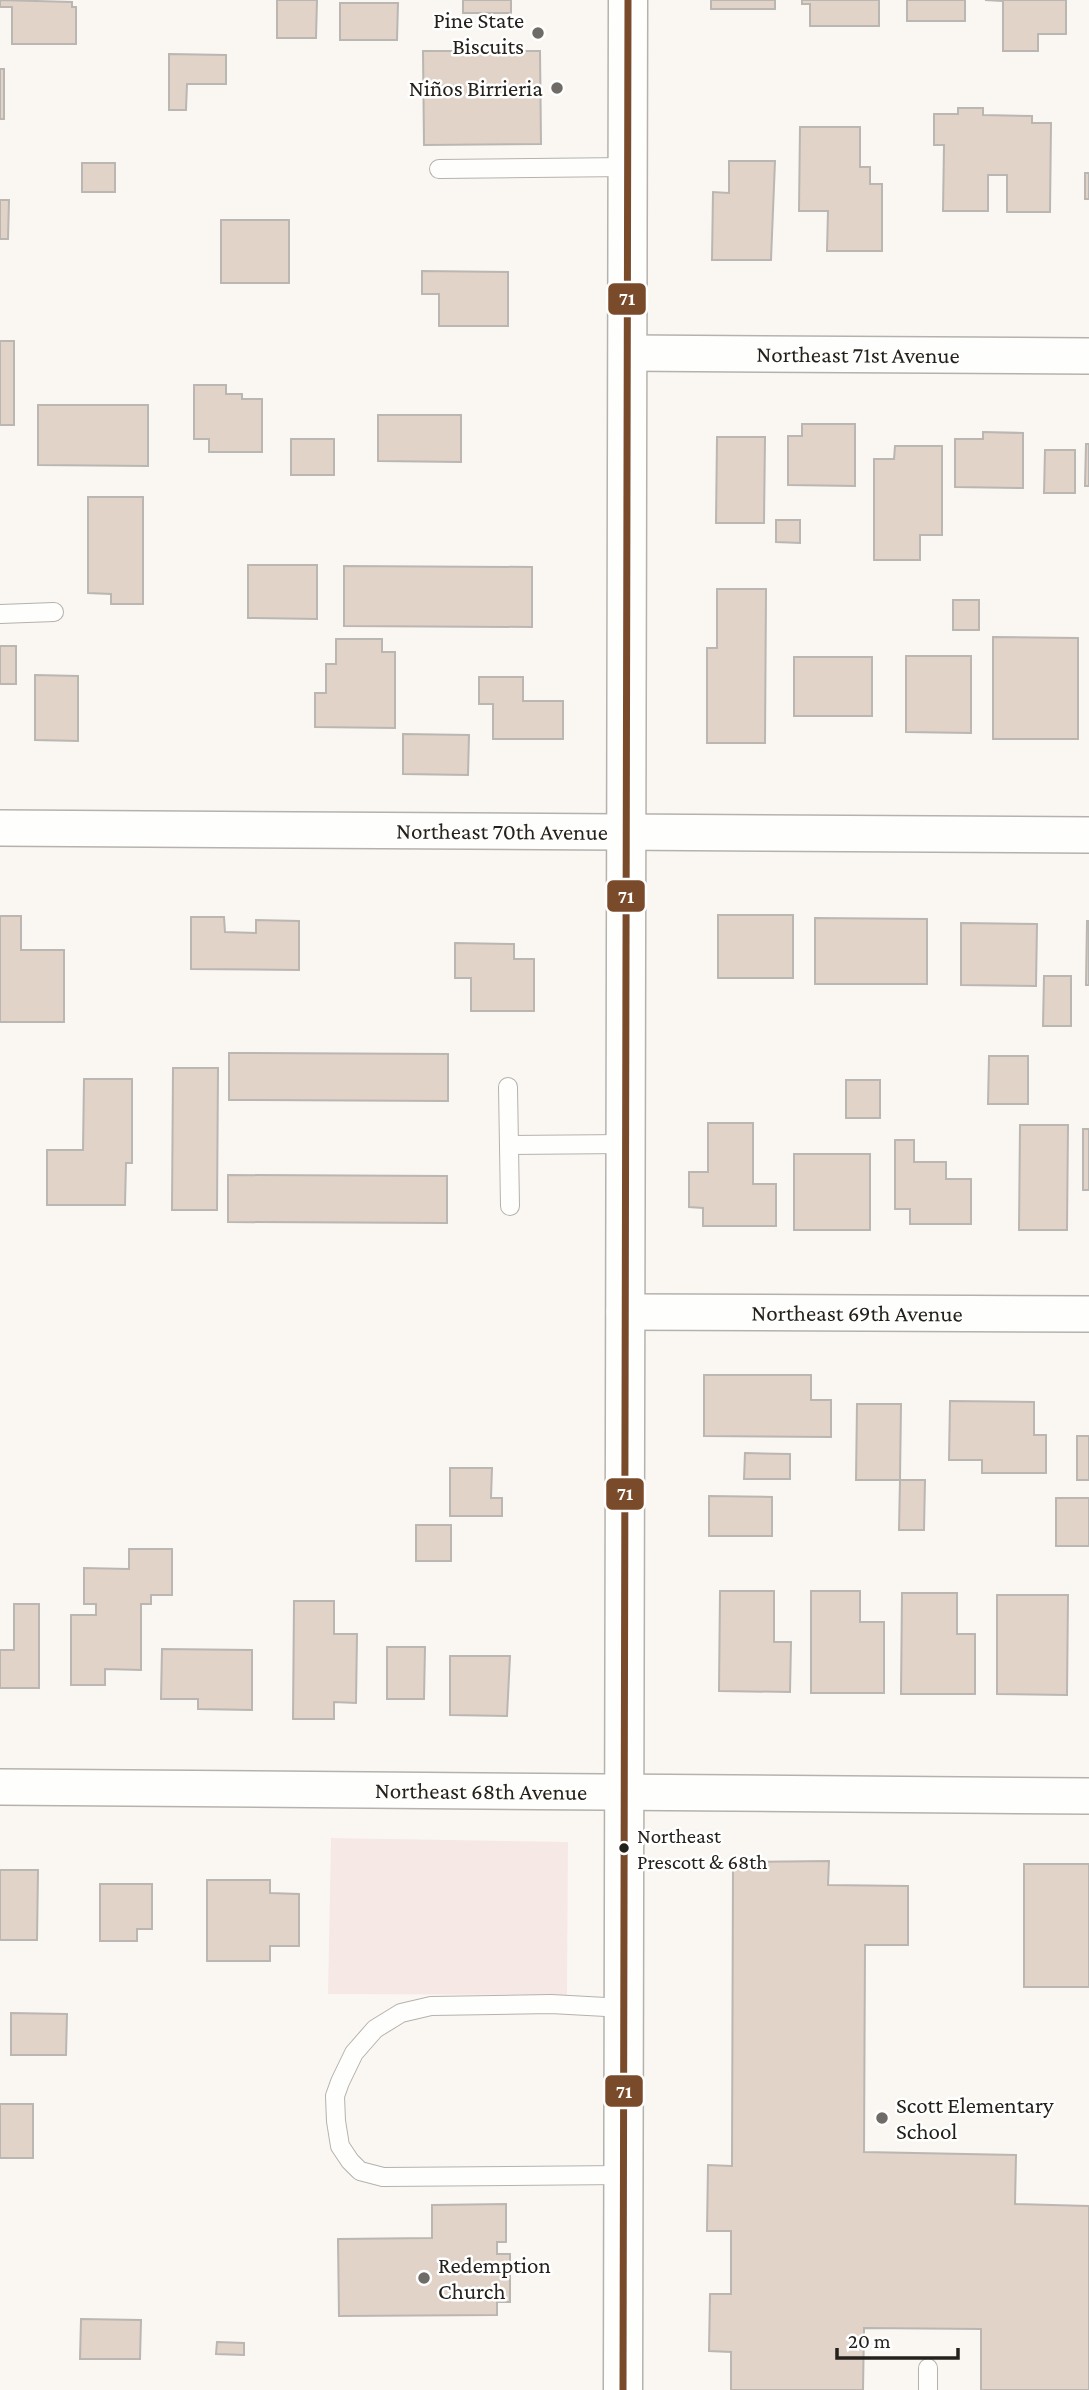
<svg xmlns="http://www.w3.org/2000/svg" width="1089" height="2390" font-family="'Crimson Pro',serif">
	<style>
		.green { fill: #f6e9e5 }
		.building { fill: #e2d3c8; stroke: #bab6b2; stroke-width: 2 }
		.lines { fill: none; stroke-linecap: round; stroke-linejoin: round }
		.lane-casing { stroke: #b5b2ad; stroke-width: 20 }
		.street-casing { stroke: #b5b2ad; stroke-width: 38 }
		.secondary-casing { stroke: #b5b2ad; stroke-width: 41 }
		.lane { stroke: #fefefd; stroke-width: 18 }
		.street { stroke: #fefefd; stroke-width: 35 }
		.secondary { stroke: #fefefd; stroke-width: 38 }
		.bus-1-casing { stroke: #fff; stroke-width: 12 }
		.bus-1 { stroke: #7a4b2a; stroke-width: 7 }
		.poi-dot { fill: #6f6b66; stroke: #fff; stroke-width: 2.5 }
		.bus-dot { fill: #24201b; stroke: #fff; stroke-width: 2.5 }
		.labels { text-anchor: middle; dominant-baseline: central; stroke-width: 5; stroke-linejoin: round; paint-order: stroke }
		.bus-label { font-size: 21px; fill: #24201b; stroke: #fff; text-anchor: start }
		.poi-label { font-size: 23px; fill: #24201b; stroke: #fff; text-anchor: end }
		.street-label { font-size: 23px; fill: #24201b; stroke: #fff }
		.line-badge { stroke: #fff; stroke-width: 2.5 }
		.badge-label { font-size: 19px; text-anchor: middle; font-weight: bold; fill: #fff }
	</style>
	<rect width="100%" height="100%" fill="#faf7f2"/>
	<polygon class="green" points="331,1838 568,1842 567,1995 328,1994"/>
	<g class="building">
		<polygon points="0,0 72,2 72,7 76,7 76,44 12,44 12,7 0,7"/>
		<polygon points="277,0 317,0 316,38 277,38"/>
		<rect x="463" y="0" width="48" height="13"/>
		<rect x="711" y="0" width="64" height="9"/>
		<polygon points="802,0 879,0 879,26 810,26 810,4 802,4"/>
		<rect x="907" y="0" width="58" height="21"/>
		<polygon points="985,0 1066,0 1066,34 1038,34 1038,51 1003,51 1003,1"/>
		<polygon points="340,3 398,3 397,40 340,40"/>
		<polygon points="423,51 540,51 541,144 424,145"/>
		<polygon points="169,54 226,55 226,84 187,84 186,110 169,110"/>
		<rect x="0" y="69" width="4" height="50"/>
		<polygon points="958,108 983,108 983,115 1032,116 1032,123 1051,123 1050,212 1007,212 1007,175 988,175 988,211 943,211 944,145 934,145 934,114 958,114"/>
		<polygon points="800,127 860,127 860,167 870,167 870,184 882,184 882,251 827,251 828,211 799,211"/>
		<polygon points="729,161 775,161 771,260 712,260 713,192 729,193"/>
		<rect x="82" y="163" width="33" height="29"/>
		<rect x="1085" y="173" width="4" height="26"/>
		<polygon points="0,200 9,200 8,239 0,239"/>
		<rect x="221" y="220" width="68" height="63"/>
		<polygon points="422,271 508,272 508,326 439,326 439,294 422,294"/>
		<rect x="0" y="341" width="14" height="84"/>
		<polygon points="194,385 226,385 226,394 242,394 242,399 262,399 262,452 209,452 209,439 194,439"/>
		<polygon points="38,405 148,405 148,466 38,465"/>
		<polygon points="378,415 461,415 461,462 378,461"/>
		<polygon points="802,424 855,424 855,486 788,485 788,436 802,436"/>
		<polygon points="983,432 1023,433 1023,488 955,487 955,439 983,439"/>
		<polygon points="717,437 765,437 764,523 716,523"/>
		<rect x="291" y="439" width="43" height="36"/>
		<polygon points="1086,444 1089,444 1089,486 1085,486"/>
		<polygon points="895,446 942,446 942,535 920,535 920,560 874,560 874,459 894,459"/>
		<polygon points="1045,450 1075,450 1075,493 1044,493"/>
		<polygon points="88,497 143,497 143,604 111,604 111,594 88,593"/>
		<polygon points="776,520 800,520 800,543 776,542"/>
		<polygon points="248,565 317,565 317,619 248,618"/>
		<polygon points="344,566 532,567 532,627 344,626"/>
		<polygon points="717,589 766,589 765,743 707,743 707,648 717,648"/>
		<rect x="953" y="600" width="26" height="30"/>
		<polygon points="993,637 1078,638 1078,739 993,739"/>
		<polygon points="336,639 382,639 382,652 395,652 395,728 315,727 315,693 326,693 326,664 336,664"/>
		<rect x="0" y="646" width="16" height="38"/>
		<polygon points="906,656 971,656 971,733 906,732"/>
		<rect x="794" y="657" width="78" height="59"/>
		<polygon points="35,675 78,676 78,741 35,740"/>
		<polygon points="479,677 523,677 523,701 563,701 563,739 493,739 493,704 479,704"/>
		<polygon points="403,734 469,735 468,775 403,774"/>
		<rect x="718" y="915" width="75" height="63"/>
		<polygon points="0,916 21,916 21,950 64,950 64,1022 0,1022"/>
		<polygon points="191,917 224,917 225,932 256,933 256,920 299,921 299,970 191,969"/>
		<polygon points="815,918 927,919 927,984 815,984"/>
		<polygon points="1087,921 1089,921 1089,985 1086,985"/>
		<polygon points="961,923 1037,924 1036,986 961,985"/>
		<polygon points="455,943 514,944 514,959 534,959 534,1011 471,1011 471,978 455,978"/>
		<polygon points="1044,976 1071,976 1071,1026 1043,1026"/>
		<polygon points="229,1053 448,1054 448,1101 229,1100"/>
		<polygon points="989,1056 1028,1056 1028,1104 988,1104"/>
		<polygon points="173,1068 218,1068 217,1210 172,1210"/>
		<polygon points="84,1079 132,1079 132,1163 126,1163 125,1205 47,1205 47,1150 83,1150"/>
		<rect x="846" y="1080" width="34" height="38"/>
		<polygon points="708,1123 753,1123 753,1184 776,1184 776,1226 703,1226 703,1208 689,1207 689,1172 708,1172"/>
		<polygon points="1020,1125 1068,1125 1067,1230 1019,1230"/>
		<rect x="1083" y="1129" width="6" height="61"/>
		<polygon points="895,1140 914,1140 914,1162 946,1162 946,1179 971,1179 971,1224 910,1224 910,1209 895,1209"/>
		<rect x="794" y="1154" width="76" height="76"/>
		<polygon points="228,1175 447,1176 447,1223 228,1222"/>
		<polygon points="704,1375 811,1375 811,1400 831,1400 831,1437 704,1436"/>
		<polygon points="950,1401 1034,1402 1034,1435 1046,1435 1046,1473 982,1473 982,1460 949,1460"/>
		<polygon points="857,1404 901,1404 900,1480 856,1480"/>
		<rect x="1077" y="1436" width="12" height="44"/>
		<polygon points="745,1453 790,1454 790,1479 744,1479"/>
		<polygon points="450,1468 492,1468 491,1498 502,1498 502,1516 450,1516"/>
		<polygon points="900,1480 925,1480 924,1530 899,1530"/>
		<polygon points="709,1496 772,1497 772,1536 709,1536"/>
		<rect x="1056" y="1498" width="33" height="48"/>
		<rect x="416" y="1525" width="35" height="36"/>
		<polygon points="129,1549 172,1549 172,1595 151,1595 151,1604 141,1604 141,1670 105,1669 105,1685 71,1685 71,1615 96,1615 96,1604 84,1604 84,1568 129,1569"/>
		<polygon points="720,1591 774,1591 774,1642 791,1642 790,1692 719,1691"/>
		<polygon points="811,1591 860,1591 860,1622 884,1622 884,1693 811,1693"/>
		<polygon points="902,1593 957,1593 957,1634 975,1634 975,1694 901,1694"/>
		<polygon points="997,1595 1068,1595 1067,1695 997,1694"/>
		<polygon points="294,1601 334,1601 334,1634 357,1634 356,1703 334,1702 334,1719 293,1719"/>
		<polygon points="14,1604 39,1604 39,1688 0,1688 0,1650 14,1650"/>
		<polygon points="387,1647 425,1647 424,1699 387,1699"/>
		<polygon points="162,1649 252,1650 252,1710 198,1709 198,1699 161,1699"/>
		<polygon points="450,1656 510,1656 507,1716 450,1715"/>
		<polygon points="829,1861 828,1885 908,1886 908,1945 865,1945 864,2152 1016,2155 1015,2204 1089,2206 1089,2390 981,2390 981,2329 864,2328 863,2390 731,2390 731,2352 709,2351 710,2294 731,2294 731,2231 707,2231 708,2165 732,2166 733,1862"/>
		<rect x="1024" y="1864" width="65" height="123"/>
		<polygon points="0,1870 38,1870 37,1940 0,1940"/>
		<polygon points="207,1880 270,1880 270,1893 299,1894 299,1946 270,1946 270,1961 207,1961"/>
		<polygon points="100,1884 152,1884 152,1929 137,1929 137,1941 100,1941"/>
		<polygon points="11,2013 67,2014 66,2055 11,2055"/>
		<rect x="0" y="2104" width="33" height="54"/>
		<polygon points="506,2204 506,2242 497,2242 497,2254 510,2254 510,2302 497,2302 497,2315 339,2316 338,2239 432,2238 432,2205"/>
		<polygon points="81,2319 141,2320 140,2359 80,2359"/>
		<polygon points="217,2342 244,2343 244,2355 216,2354"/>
	</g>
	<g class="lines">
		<g class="lane-casing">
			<g id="lane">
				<polyline points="439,169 627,167"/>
				<polyline points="0,614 54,612"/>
				<polyline points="508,1087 510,1206"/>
				<polyline points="509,1145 625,1144"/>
				<polyline points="623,2175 383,2177 360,2171 350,2161 340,2146 336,2121 335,2096 340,2082 354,2053 375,2029 401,2013 431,2006 551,2004 624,2008"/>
				<polyline points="928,2390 928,2368"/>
			</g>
		</g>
		<g class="street-casing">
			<g id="street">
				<path id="s1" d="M 627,353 L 1089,356"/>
				<path id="s2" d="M 0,828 L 1089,835"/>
				<path id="s3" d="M 624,1312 L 1089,1314"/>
				<path id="s4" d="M 0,1787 L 1089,1796"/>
			</g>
		</g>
		<g class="secondary-casing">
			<polyline id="secondary" points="623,2390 628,0"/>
		</g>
		<use href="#lane" class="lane"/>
		<use href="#street" class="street"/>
		<use href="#secondary" class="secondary"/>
		<g class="bus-1-casing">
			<polyline id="bus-1" points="623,2390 628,0"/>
		</g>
		<use href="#bus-1" class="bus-1"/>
	</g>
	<g class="poi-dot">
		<circle cx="538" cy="33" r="7"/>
		<circle cx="557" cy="88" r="7"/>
		<circle cx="882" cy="2118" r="7"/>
		<circle cx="424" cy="2278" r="7"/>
	</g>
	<circle class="bus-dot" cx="624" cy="1848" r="6"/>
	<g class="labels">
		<g class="bus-label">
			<text x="637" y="1836">Northeast<tspan x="637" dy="26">Prescott &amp; 68th</tspan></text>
		</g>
		<g class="poi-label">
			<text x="524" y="20">Pine State<tspan x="524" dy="26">Biscuits</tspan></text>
			<text x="543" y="88">Niños Birrieria</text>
			<text x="896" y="2105" text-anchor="start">Scott Elementary<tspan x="896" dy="26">School</tspan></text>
			<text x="438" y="2265" text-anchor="start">Redemption<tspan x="438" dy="26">Church</tspan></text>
		</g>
		<g class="street-label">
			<text stroke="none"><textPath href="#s1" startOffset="231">Northeast 71st Avenue</textPath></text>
			<text stroke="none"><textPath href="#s2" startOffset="502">Northeast 70th Avenue</textPath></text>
			<text stroke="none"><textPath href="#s3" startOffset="233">Northeast 69th Avenue</textPath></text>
			<text stroke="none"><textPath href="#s4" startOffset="481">Northeast 68th Avenue</textPath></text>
		</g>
	</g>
	<g class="line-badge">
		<rect x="607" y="282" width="40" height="34" rx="7" fill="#7a4b2a"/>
		<rect x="606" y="879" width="40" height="34" rx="7" fill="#7a4b2a"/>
		<rect x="605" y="1477" width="40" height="34" rx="7" fill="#7a4b2a"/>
		<rect x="604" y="2074" width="40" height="34" rx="7" fill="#7a4b2a"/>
	</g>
	<g class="badge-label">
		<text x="627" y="305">71</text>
		<text x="626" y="903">71</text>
		<text x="625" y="1500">71</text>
		<text x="624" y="2098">71</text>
	</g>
	<path d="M837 2348v10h121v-10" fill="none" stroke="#24201b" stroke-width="3.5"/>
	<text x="848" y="2348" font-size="21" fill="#24201b" stroke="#ffffff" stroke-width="5" paint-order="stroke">20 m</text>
</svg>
